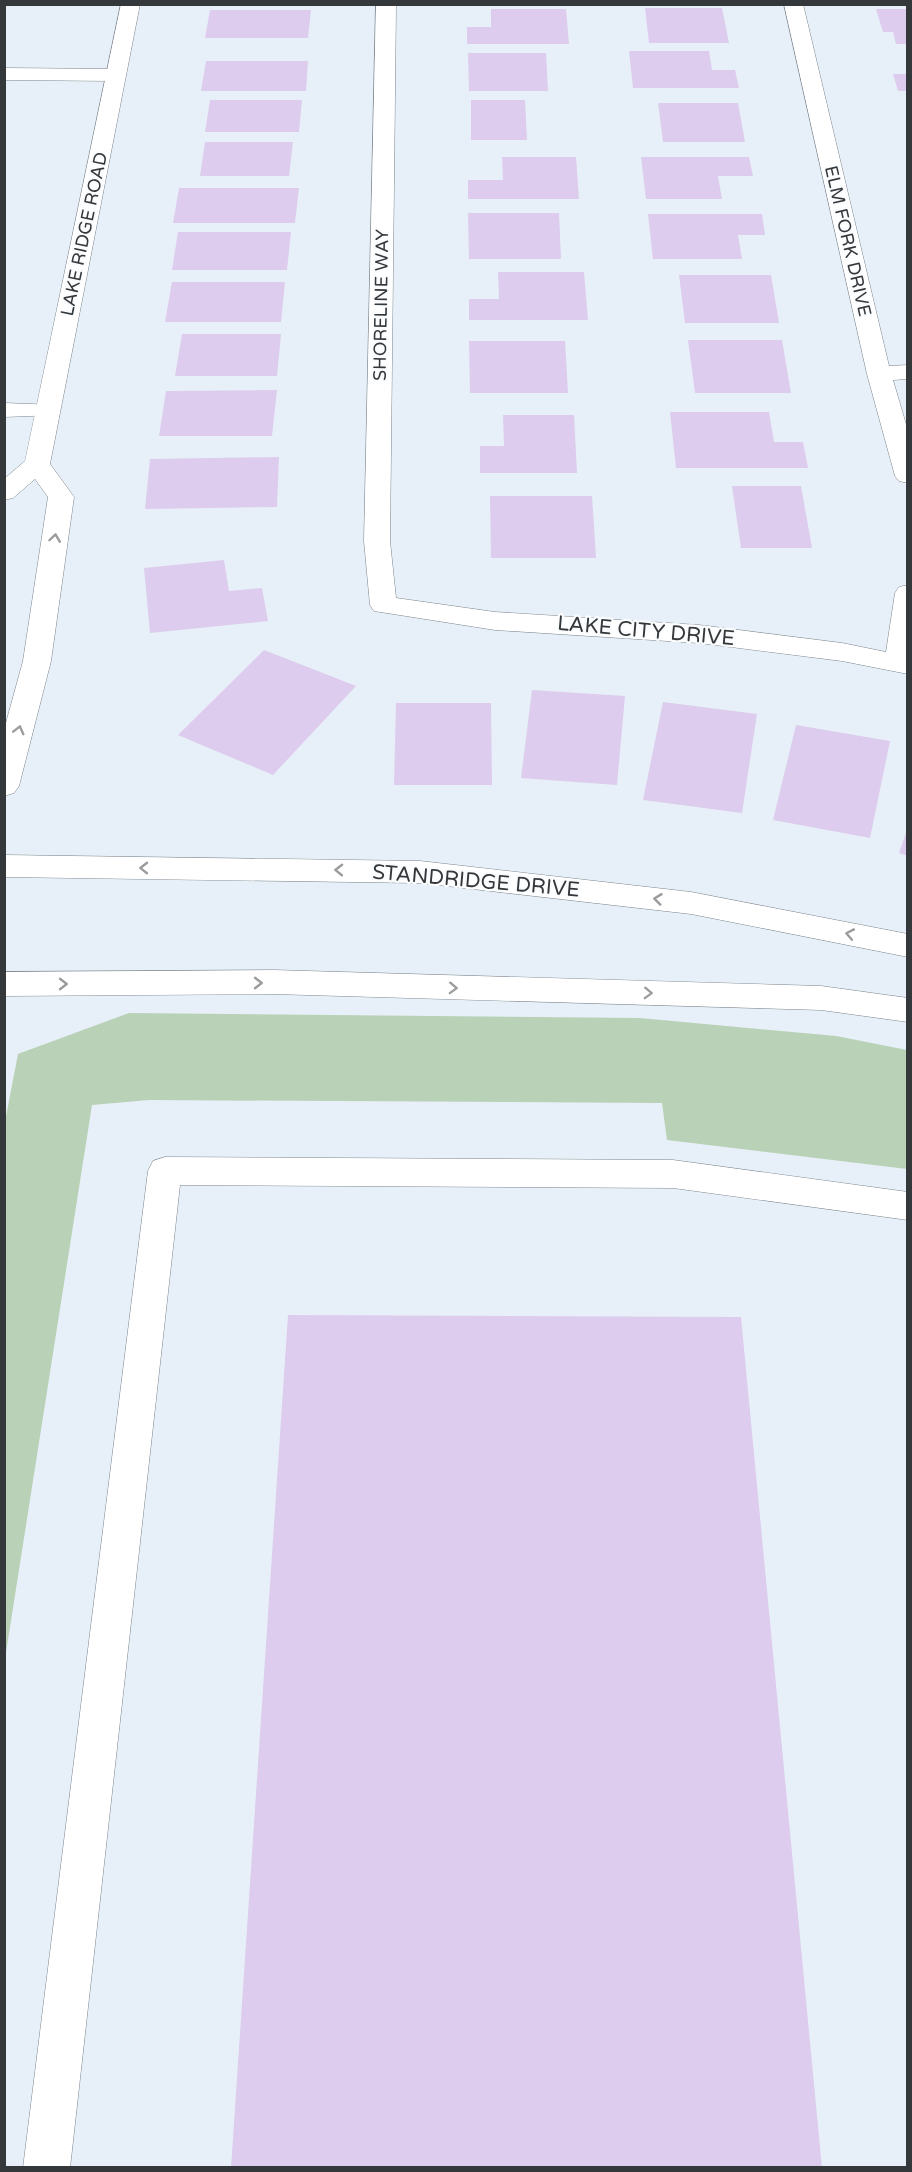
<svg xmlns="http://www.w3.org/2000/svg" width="912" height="2172" font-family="'Varela Round',sans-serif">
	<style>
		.green { fill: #b9d1b6 }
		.building { fill: #ddcced }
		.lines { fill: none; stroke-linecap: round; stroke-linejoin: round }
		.lane-casing { stroke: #7c848c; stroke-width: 1 }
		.street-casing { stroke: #7c848c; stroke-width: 1 }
		.secondary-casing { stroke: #7c848c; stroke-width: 1 }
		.lane { fill: #fff; fill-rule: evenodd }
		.street { fill: #fff; fill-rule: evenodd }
		.secondary { fill: #fff; fill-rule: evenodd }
		.oneway { stroke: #9a9c9d }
		.labels { text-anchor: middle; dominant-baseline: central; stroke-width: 4.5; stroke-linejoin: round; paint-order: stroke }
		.far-street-label { font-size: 18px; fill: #35383b; stroke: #fafcfe }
		.street-label { font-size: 21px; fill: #35383b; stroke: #fafcfe }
	</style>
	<rect width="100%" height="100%" fill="#e7f0f8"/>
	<polygon class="green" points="129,1013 640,1018 836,1036 907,1050 907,1169 667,1140 662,1103 149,1100 92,1105 5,1659 4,1127 18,1054"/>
	<g class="building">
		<polygon points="645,8 722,8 729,43 649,43"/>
		<polygon points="491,9 566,9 569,44 467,44 467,27 491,27"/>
		<polygon points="876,9 908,9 908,44 896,44 893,32 883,32"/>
		<polygon points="210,10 311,10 308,38 205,38"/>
		<polygon points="629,51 709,51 712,70 735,70 739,88 633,88"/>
		<polygon points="468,53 546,53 548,91 469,91"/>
		<polygon points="206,61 308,61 306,91 201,91"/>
		<polygon points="893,74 908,74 908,91 898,91"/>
		<polygon points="210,100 302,100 299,132 205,132"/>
		<polygon points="471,100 525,100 527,140 471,140"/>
		<polygon points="658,103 738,103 745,142 663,142"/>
		<polygon points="205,142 293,142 289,176 200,176"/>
		<polygon points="502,157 576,157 579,199 468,199 468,180 503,180"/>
		<polygon points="641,157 749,157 753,176 718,176 722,199 646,199"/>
		<polygon points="179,188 299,188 295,223 173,223"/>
		<polygon points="468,213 559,213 561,259 469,259"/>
		<polygon points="648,214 762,214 765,235 738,235 742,259 653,259"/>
		<polygon points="178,232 291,232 287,270 172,270"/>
		<polygon points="498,272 584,272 588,320 469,320 469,299 499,299"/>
		<polygon points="679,275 771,275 779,323 685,323"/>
		<polygon points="172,282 285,282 281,322 165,322"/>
		<polygon points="182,334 281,334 277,376 175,376"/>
		<polygon points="688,340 782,340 791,393 695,393"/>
		<polygon points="469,341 565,341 568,393 470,393"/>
		<polygon points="277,390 272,436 159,436 166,391"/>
		<polygon points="670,412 769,412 774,442 803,442 808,468 676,468"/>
		<polygon points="503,415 574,415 577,473 480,473 480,446 504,446"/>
		<polygon points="279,457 277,507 145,509 150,459"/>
		<polygon points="732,486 801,486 812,548 741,548"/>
		<polygon points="490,496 592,496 596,558 491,558"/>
		<polygon points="224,560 229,591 262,588 268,621 150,633 144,568"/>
		<polygon points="264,650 356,686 273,775 178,735"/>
		<polygon points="532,690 625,696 617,785 521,778"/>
		<polygon points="663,702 757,714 742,813 643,800"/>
		<polygon points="396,703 491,703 492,785 394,785"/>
		<polygon points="796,725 890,741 870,838 773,820"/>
		<polygon points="907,830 908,830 908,856 899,853"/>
		<polygon points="288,1315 741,1317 822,2168 231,2168"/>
	</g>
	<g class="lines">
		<g class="lane-casing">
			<g id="lane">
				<polygon points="4,68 116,69 123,71 126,75 123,79 116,81 4,80"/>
				<polygon points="4,403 57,405 60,410 57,415 4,417"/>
				<polygon points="165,1157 673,1160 908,1192 908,1220 673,1188 180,1185 70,2168 23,2168 148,1171 153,1161"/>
			</g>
		</g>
		<g class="street-casing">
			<g id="street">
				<polygon points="376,4 396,4 390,541 396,598 495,612 699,625 842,643 886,652 895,593 899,587 908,585 908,674 842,661 699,643 495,630 374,611 370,605 364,541"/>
				<polygon points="784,4 803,4 889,366 908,365 908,379 893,380 908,431 908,483 899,481 895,476 867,374"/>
			</g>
		</g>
		<g class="secondary-casing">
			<g id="secondary">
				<polygon points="121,4 140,4 50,464 74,497 51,661 19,786 14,793 4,796 4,730 23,661 48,497 35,479 13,498 4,500 4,479 25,461"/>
				<polygon points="4,855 420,861 691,892 908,934 908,957 691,914 420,883 4,877"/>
				<polygon points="273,970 821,986 908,998 908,1022 821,1010 273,994 4,996 4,972"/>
			</g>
		</g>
		<use href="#lane" class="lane"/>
		<use href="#street" class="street"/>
		<use href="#secondary" class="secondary"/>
	</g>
	<defs><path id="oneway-chevron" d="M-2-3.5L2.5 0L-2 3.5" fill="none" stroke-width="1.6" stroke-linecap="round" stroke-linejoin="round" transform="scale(1.5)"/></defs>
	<g class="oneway">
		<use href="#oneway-chevron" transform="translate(55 538) rotate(-82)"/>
		<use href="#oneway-chevron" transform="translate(19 730) rotate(-76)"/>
		<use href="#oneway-chevron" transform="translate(144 868) rotate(-179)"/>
		<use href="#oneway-chevron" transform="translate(339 870) rotate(-179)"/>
		<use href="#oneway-chevron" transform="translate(658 899) rotate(-173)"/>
		<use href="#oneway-chevron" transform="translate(850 934) rotate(-169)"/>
		<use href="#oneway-chevron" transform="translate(258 983)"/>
		<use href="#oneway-chevron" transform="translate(63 984)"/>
		<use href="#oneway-chevron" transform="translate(453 988) rotate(2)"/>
		<use href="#oneway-chevron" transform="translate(648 993) rotate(2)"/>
	</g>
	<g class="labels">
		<g class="far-street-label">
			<text transform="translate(84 234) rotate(-78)">LAKE RIDGE ROAD</text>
			<text transform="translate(848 241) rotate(77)">ELM FORK DRIVE</text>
			<text transform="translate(381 305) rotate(-89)">SHORELINE WAY</text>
		</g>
		<g class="street-label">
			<text transform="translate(646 631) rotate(5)">LAKE CITY DRIVE</text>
			<text transform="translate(476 881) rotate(5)">STANDRIDGE DRIVE</text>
		</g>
	</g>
	<rect width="912" height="2172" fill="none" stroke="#35383b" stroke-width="12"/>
</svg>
